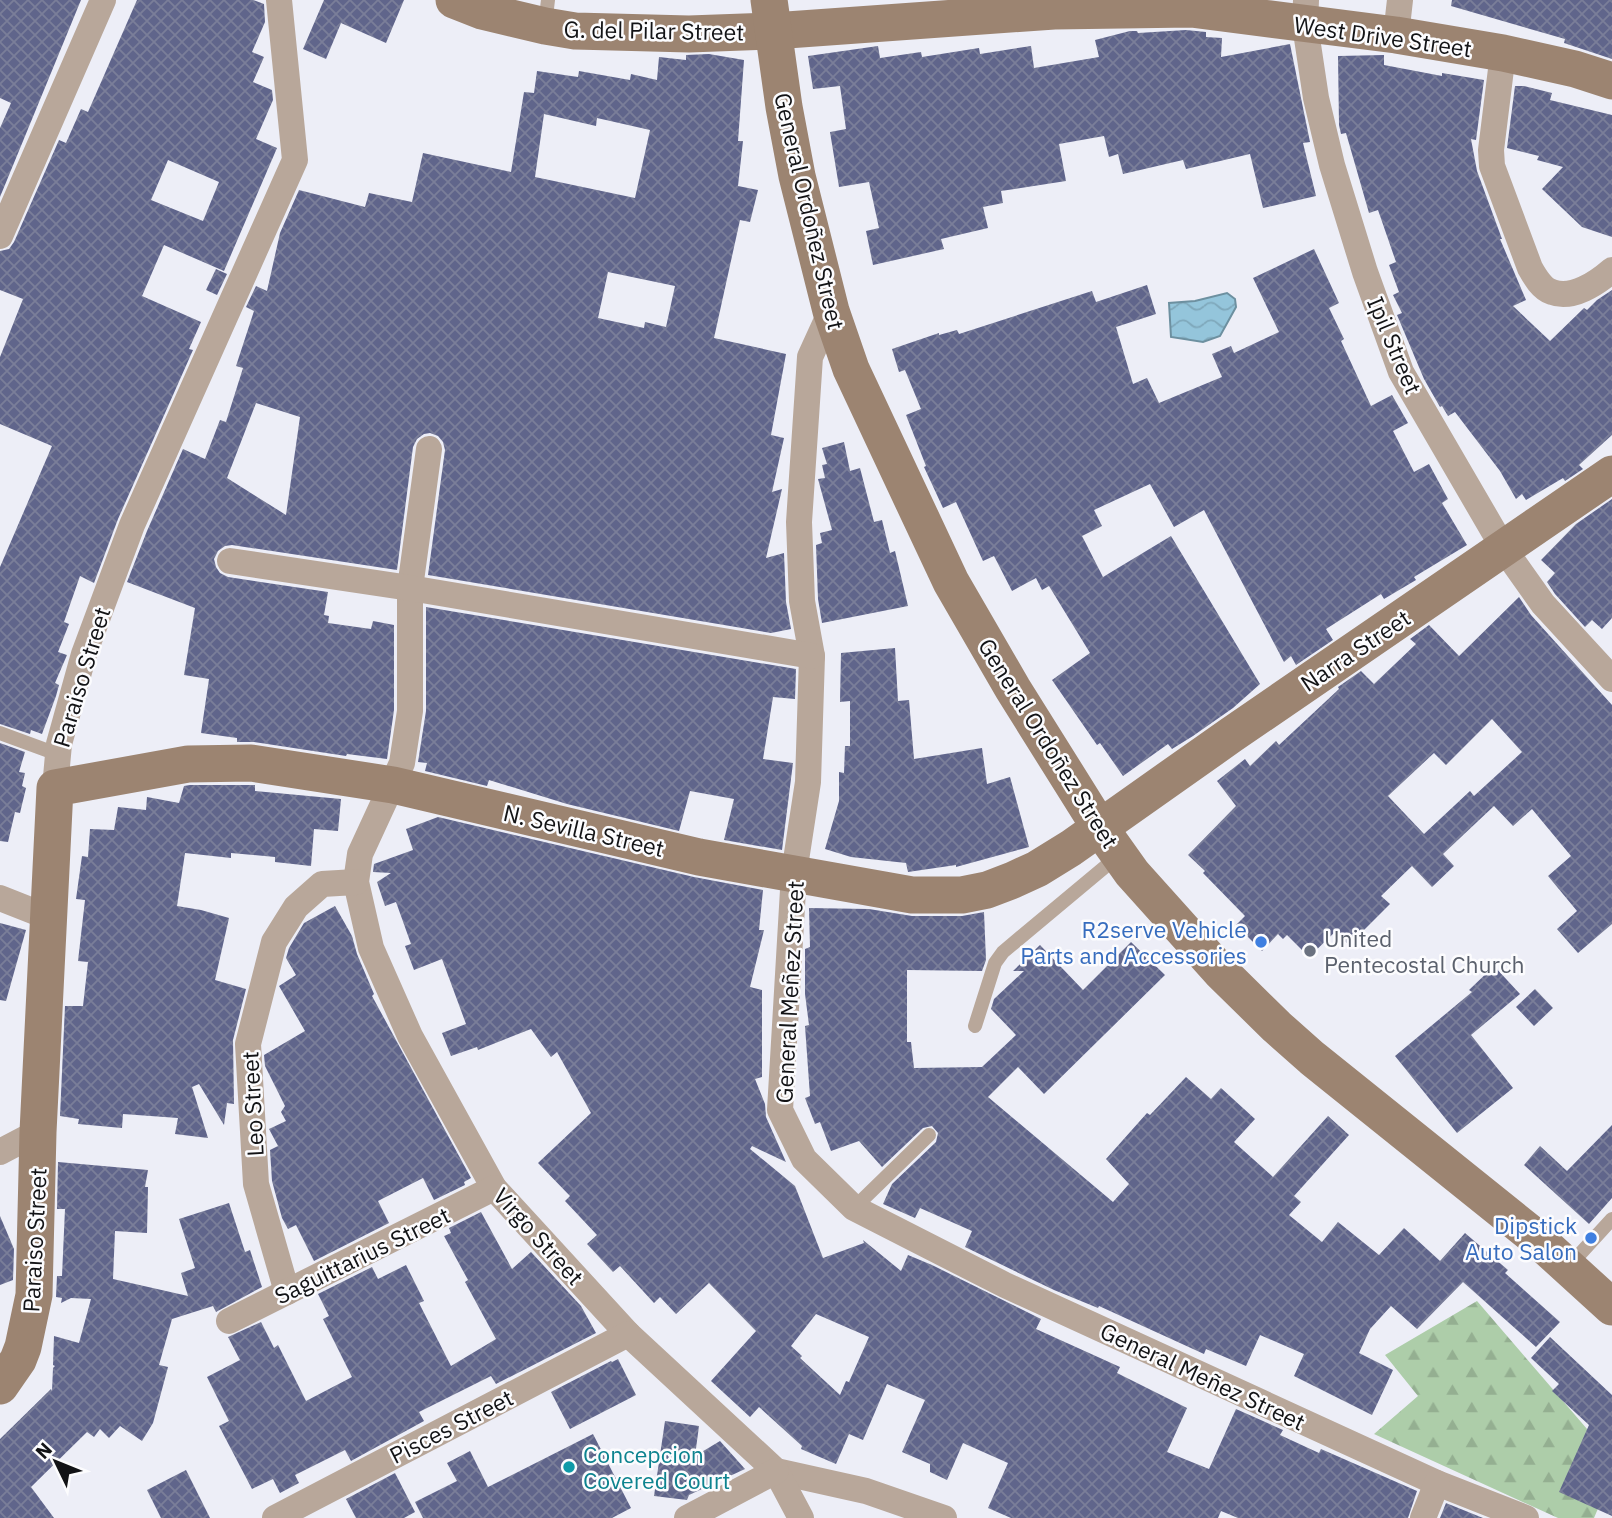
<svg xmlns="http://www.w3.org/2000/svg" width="1612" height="1518" font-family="'IBM Plex Sans',sans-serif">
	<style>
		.forest { fill: url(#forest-firs) }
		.water { fill: url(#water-waves); stroke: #6d90a0; stroke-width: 2 }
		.building { fill: url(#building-cross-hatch); fill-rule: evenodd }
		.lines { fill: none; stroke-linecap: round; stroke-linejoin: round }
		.lane { stroke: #b8a79a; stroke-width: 14 }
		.street { stroke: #b8a79a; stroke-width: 26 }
		.secondary { stroke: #9c8471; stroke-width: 37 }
		.shop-dot { fill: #3f7fe0; stroke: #fcfcfe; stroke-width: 2.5 }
		.worship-dot { fill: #6b7280; stroke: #fcfcfe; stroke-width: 2.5 }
		.culture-dot { fill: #0f9aa8; stroke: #fcfcfe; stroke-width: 2.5 }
		.labels { text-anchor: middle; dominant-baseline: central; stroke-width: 5; stroke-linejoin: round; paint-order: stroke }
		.street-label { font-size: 23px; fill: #121316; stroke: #fcfcfe }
		.shop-label { font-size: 23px; fill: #366cbe; stroke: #fcfcfe; text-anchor: end }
		.worship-label { font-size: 23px; fill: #5b616d; stroke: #fcfcfe; text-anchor: start }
		.culture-label { font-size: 23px; fill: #0d838f; stroke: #fcfcfe; text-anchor: start }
	</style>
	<defs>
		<pattern id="forest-firs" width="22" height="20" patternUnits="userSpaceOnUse" patternTransform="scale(1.75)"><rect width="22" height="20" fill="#adcda9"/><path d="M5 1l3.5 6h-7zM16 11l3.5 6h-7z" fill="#94af91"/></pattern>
		<pattern id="water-waves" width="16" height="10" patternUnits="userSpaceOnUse" patternTransform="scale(1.75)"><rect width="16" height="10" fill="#94c5db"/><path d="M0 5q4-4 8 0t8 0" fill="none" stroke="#7fa8bb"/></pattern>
		<pattern id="building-cross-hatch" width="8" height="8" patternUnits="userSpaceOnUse" patternTransform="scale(1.75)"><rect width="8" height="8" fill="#60658b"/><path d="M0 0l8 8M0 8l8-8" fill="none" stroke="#7a7e99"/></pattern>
	</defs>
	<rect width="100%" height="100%" fill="#edeef7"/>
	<polygon class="forest" points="1477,1301 1612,1458 1612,1475 1594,1518 1558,1518 1374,1434 1418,1396 1385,1355"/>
	<polygon class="water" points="1227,293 1235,299 1236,307 1220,336 1203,342 1171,337 1169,303 1195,301"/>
	<g class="building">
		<polygon points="0,0 81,0 0,197 0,128 11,103 0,98"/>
		<path d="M 137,0 L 253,0 L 264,4 L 265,22 L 252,52 L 264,57 L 253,82 L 272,90 L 273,100 L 256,139 L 277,148 L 224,271 L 164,245 L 142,296 L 201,322 L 189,349 L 193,350 L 118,519 L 94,583 L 80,576 L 64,622 L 69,624 L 58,652 L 67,655 L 55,683 L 59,685 L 56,696 L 42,734 L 31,730 L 30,734 L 0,724 L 0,567 L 52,446 L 0,424 L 0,357 L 23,299 L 0,290 L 0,251 L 9,249 L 14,242 L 59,140 L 66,143 L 81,109 L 88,112 ZM 168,160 L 219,182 L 203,221 L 151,200 Z"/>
		<polygon points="324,0 404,0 386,43 341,23 326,59 303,49"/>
		<polygon points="1452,0 1612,0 1612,59 1564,43 1565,39 1451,6"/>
		<polygon points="1186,30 1206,32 1206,37 1222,38 1221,57 1290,44 1310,142 1303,143 1316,196 1263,208 1250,154 1186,169 1183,160 1123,174 1118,154 1109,157 1104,136 1059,144 1066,181 1001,191 1003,203 983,207 988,228 941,239 944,249 873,265 866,231 879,228 869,182 839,187 830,132 846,129 840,86 813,89 808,56 878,46 880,58 921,52 922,57 979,48 980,54 1031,46 1034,68 1099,57 1095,40 1130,31 1137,31 1138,33"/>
		<path d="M 709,54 L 744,60 L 738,141 L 743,141 L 738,186 L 758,190 L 750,222 L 740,220 L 714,338 L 786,354 L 771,435 L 784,438 L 772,492 L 782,489 L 766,558 L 784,553 L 786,602 L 791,629 L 771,633 L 428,575 L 445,450 L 443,442 L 438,436 L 430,433 L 424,434 L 417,439 L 413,447 L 397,570 L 232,545 L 225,546 L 218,551 L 214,559 L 216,567 L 220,573 L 228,577 L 328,592 L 324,615 L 329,616 L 328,623 L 371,629 L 373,621 L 394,625 L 394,710 L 387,759 L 347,754 L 346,756 L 254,742 L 237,742 L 237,738 L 201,733 L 209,679 L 184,675 L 195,608 L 127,582 L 147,531 L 183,449 L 205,459 L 220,420 L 226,422 L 243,368 L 236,366 L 254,311 L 246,307 L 256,286 L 267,291 L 280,233 L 299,190 L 365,207 L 369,193 L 412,202 L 423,153 L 511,172 L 524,92 L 534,93 L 537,71 L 578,77 L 579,71 L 630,80 L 631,74 L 657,80 L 659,57 L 686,60 L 686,55 ZM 544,114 L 596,126 L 597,118 L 650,130 L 635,198 L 535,177 ZM 608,272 L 675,286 L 666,327 L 645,322 L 644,328 L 598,318 ZM 256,403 L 300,417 L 286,515 L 227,478 Z"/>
		<polygon points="1384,55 1384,65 1442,76 1442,73 1484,80 1476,140 1471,139 1477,171 1502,239 1500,239 1526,300 1513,306 1550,341 1584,308 1587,310 1597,300 1612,290 1612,435 1579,465 1583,469 1565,481 1563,478 1526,500 1522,494 1516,499 1500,471 1455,412 1448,416 1442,406 1440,407 1424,379 1397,315 1402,313 1393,295 1399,292 1389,265 1396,262 1378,210 1369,213 1346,133 1341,134 1339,125 1338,56"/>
		<polygon points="1515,86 1524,86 1552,93 1550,100 1612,115 1612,237 1582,227 1542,189 1563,167 1537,160 1539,156 1507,148"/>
		<polygon points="1314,249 1339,303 1329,308 1344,339 1341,341 1371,406 1392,395 1408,423 1393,431 1414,472 1429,464 1448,499 1442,503 1467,545 1414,577 1416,580 1384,599 1381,594 1326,629 1333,640 1296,665 1291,656 1284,662 1204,510 1174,527 1150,484 1094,510 1102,526 1082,536 1103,577 1171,536 1260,684 1233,708 1193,736 1172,749 1168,744 1123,776 1100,743 1097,745 1052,680 1090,653 1049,586 1042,590 1036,578 1012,591 994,556 983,561 956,502 943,508 924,467 926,466 906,415 921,409 905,370 899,372 892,349 939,333 939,335 957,330 959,334 1092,291 1096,302 1147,285 1156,314 1116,327 1133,384 1147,378 1159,403 1222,377 1212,354 1231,346 1234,353 1279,332 1253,278"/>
		<polygon points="216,269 227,274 217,295 206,290"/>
		<polygon points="844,442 850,471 860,468 874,522 882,520 890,553 895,551 908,606 822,623 818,599 816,545 822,543 820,533 832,530 818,479 825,478 822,465 827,464 822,448"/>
		<polygon points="1612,499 1612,618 1602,629 1592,620 1585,627 1555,594 1547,582 1555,573 1541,560 1576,524"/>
		<path d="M 1519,597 L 1531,615 L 1612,705 L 1612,924 L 1578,953 L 1557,929 L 1577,911 L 1548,876 L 1571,856 L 1532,809 L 1513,826 L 1494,806 L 1443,854 L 1454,866 L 1432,887 L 1412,866 L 1381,896 L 1390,904 L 1349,945 L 1335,932 L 1309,957 L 1287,935 L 1283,939 L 1278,934 L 1262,951 L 1236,925 L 1245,916 L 1203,873 L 1205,871 L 1188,855 L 1236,806 L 1217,781 L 1245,759 L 1250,766 L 1276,741 L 1279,745 L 1339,689 L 1338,687 L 1361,671 L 1374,684 L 1416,644 L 1410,639 L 1429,625 L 1459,656 ZM 1492,719 L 1522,752 L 1474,796 L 1470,791 L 1424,834 L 1388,796 L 1434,753 L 1446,765 Z"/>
		<polygon points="426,607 796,669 795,699 773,697 763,759 793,763 782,850 724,840 734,799 690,791 679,831 567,804 489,780 487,786 425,771 427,763 418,762 426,711"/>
		<polygon points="895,648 898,701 909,700 914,759 982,748 987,784 1010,777 1029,847 956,867 956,865 908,872 906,863 851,857 825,849 839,801 839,772 844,773 845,746 850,746 850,701 840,702 841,653"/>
		<polygon points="0,743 25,752 19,772 25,773 22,786 26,788 20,813 15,812 8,842 0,841"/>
		<polygon points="190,785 255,785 255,791 341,799 338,831 314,829 311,866 275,862 275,857 231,853 231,858 185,853 177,906 201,910 229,918 215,980 246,989 233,1040 234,1104 227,1103 224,1125 199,1084 192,1087 208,1138 175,1134 178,1118 123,1114 122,1128 78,1124 79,1119 60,1116 65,1006 83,1006 88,962 78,961 85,900 76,899 82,856 88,857 90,829 114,830 118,807 146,810 147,797 179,803 184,786"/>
		<path d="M 438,817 L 694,877 L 763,890 L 759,930 L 764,930 L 750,987 L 762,990 L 762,1077 L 755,1079 L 765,1104 L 766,1117 L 786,1162 L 752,1146 L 750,1149 L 795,1186 L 823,1258 L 864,1243 L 863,1240 L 901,1271 L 908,1255 L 932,1265 L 1041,1319 L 1036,1329 L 1120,1367 L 1117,1373 L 1187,1408 L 1167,1452 L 1209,1469 L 1236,1409 L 1283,1430 L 1280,1435 L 1319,1453 L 1321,1449 L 1417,1491 L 1408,1518 L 1238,1518 L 1221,1511 L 1218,1518 L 1011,1518 L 988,1508 L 1008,1463 L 963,1443 L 947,1480 L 930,1472 L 930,1464 L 902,1452 L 925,1400 L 887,1384 L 863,1440 L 849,1434 L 836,1464 L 801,1449 L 802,1446 L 759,1407 L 750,1417 L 711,1381 L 756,1331 L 709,1283 L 676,1314 L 660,1297 L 654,1303 L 620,1266 L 613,1272 L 587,1244 L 597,1235 L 565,1201 L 570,1196 L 538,1163 L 591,1113 L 557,1052 L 551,1057 L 531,1029 L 478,1050 L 477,1047 L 451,1056 L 442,1033 L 466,1024 L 442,959 L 414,970 L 405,946 L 411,944 L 396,902 L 385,906 L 377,882 L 391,873 L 373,872 L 374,864 L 413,850 L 406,829 ZM 816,1314 L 869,1337 L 849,1382 L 846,1381 L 840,1395 L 800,1358 L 802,1356 L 791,1346 Z"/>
		<polygon points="335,906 352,936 357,954 374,994 372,996 471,1178 464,1182 465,1185 434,1200 423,1178 378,1201 389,1223 314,1261 296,1225 288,1229 282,1218 272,1181 270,1150 278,1146 269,1129 286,1121 281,1112 285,1106 265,1066 264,1055 305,1031 279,986 296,975 286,958 289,948 304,923"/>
		<polygon points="809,908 869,909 912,916 962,916 984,912 986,960 982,971 907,970 907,1042 911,1042 914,1068 982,1067 1016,1035 991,1009 994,999 1024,971 1013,971 1040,945 1083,990 1131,942 1165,975 1044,1094 1018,1067 988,1097 1113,1202 1129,1184 1106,1159 1147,1113 1150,1115 1186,1077 1211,1099 1221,1088 1255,1119 1234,1142 1273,1177 1328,1116 1349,1135 1294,1196 1301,1202 1289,1215 1322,1242 1338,1222 1379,1255 1404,1228 1440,1261 1465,1233 1508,1270 1505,1273 1560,1322 1536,1347 1463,1282 1417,1329 1391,1306 1370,1329 1359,1353 1393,1370 1372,1415 1294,1376 1304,1354 1260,1335 1246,1366 1206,1349 1204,1354 1099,1306 1098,1308 1054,1290 965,1247 972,1231 920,1208 915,1218 883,1204 892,1184 936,1142 938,1133 932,1126 923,1128 882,1167 859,1141 831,1151 820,1122 815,1124 805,1098 810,1096 805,1026 809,1025 805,994 805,949 810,947"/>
		<polygon points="0,923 26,930 6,1001 0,1000"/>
		<polygon points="1494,966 1520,994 1471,1035 1513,1088 1457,1133 1395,1056 1472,992 1469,990"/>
		<polygon points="1535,989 1553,1008 1534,1026 1516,1007"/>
		<polygon points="1612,1125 1612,1198 1589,1224 1524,1165 1540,1146 1567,1171"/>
		<polygon points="58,1162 148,1170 145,1187 148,1187 147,1233 115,1231 113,1279 188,1296 181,1273 195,1268 179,1219 229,1203 245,1252 250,1250 262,1287 216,1312 213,1306 172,1319 159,1365 168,1367 153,1423 142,1441 120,1426 109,1438 100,1429 94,1437 87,1432 31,1487 54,1518 0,1518 0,1439 51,1389 52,1391 53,1368 55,1366 53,1365 54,1336 79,1343 91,1299 71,1298 61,1303 62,1298 56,1297 57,1276 62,1276 65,1209 57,1209"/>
		<polygon points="481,1212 512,1269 531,1252 581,1306 596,1333 496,1384 491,1376 419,1412 424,1421 351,1461 345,1450 295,1475 299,1483 280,1493 273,1479 252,1489 219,1426 229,1421 207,1377 240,1360 228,1337 261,1322 274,1348 278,1345 306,1401 352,1377 323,1319 329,1316 318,1294 372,1267 378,1279 406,1265 424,1301 419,1303 451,1366 496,1339 465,1282 468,1280 444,1236 451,1233 449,1228"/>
		<polygon points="0,1216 14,1249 13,1280 0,1285"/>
		<polygon points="1550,1337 1612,1395 1612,1516 1559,1492 1589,1425 1552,1391 1559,1384 1531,1358"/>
		<polygon points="618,1359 636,1395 570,1429 551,1392 611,1361 612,1362"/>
		<polygon points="665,1421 699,1426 695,1456 720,1441 745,1469 689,1495 687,1500 654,1496"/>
		<polygon points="593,1434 631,1508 612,1518 423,1518 415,1502 457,1481 447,1463 470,1451 488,1487"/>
		<polygon points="186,1470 210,1518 161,1518 147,1490"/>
		<polygon points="395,1473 415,1512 404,1518 356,1518 346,1499"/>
		<polygon points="1446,1503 1483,1518 1440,1518"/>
	</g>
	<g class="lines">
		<g class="lane">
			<polyline points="545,25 548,0"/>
			<polyline points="0,733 57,754"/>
			<polyline points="975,1026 995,963 1003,952 1118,856"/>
			<polyline points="854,1208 929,1135"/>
			<polyline points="1569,1266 1612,1219"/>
		</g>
		<g class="street">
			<polyline points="1306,0 1305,25 1316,98 1332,165 1365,272 1401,372 1504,549 1543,604 1612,679"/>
			<polyline points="1396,35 1400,0"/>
			<path d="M 1503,53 L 1491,150 L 1492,166 L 1530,268 C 1535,277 1542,289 1552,292 C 1572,300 1597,283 1612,270"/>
			<polyline points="0,236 103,0"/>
			<polyline points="831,311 810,357 799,522 802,601 812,656 808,782 794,873 780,1110 804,1159 854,1208 1005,1285 1437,1483 1526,1518"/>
			<polyline points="429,449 410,588 410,711 402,763 360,854 356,882 371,948 410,1036 494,1188 628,1334 776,1471 866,1491 944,1518"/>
			<polyline points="230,561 410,588 812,656"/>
			<polyline points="55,788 59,744 84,654 132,525 295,160 279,0"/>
			<polyline points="0,898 48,917"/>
			<polyline points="0,1152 38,1132"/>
			<polyline points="287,1292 256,1184 248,1044 274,942 296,907 322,884 356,882"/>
			<polyline points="229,1321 494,1188"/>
			<polyline points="776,1471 801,1518"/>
			<polyline points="275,1518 628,1334"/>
			<polyline points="687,1518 776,1471"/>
			<polyline points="1423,1518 1437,1483"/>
		</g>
		<g class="secondary">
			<polyline points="454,0 482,11 545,26 575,31 689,34 773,31 1054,11 1191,9 1396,35 1503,53 1575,69 1612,81"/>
			<polyline points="769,0 784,107 797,176 831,311 851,369 951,582 1013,689 1100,828 1132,873 1220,971 1277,1027 1312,1058 1535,1237 1612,1307"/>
			<polyline points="0,1386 18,1360 23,1347 34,1295 38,1132 55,788 188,764 251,763 393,785 699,857 912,895 962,895 987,890 1013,880 1037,869 1071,848 1231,735 1612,474"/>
		</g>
	</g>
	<g class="shop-dot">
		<circle cx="1261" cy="942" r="7"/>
		<circle cx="1591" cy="1238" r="7"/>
	</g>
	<circle class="worship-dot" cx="1310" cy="951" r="7"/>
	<circle class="culture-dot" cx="569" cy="1467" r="7"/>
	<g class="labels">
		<g class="street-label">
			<text transform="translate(654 30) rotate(1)">G. del Pilar Street</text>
			<text transform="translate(1383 36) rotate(8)">West Drive Street</text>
			<text transform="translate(810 211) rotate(77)">General Ordoñez Street</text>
			<text transform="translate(1395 345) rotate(67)">Ipil Street</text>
			<text transform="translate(1355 650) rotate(-34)">Narra Street</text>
			<text transform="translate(81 677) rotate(-73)">Paraiso Street</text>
			<text transform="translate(1049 743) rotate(58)">General Ordoñez Street</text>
			<text transform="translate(584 830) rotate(13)">N. Sevilla Street</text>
			<text transform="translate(789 992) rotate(-87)">General Meñez Street</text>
			<text transform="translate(252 1104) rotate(-93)">Leo Street</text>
			<text transform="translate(539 1236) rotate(48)">Virgo Street</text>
			<text transform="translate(34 1240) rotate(-87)">Paraiso Street</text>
			<text transform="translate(362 1255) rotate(-26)">Saguittarius Street</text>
			<text transform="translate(1203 1376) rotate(25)">General Meñez Street</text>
			<text transform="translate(451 1426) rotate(-27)">Pisces Street</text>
		</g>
		<g class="shop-label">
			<text x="1247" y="929">R2serve Vehicle<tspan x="1247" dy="26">Parts and Accessories</tspan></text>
			<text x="1577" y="1225">Dipstick<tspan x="1577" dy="26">Auto Salon</tspan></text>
		</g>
		<g class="worship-label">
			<text x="1324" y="938">United<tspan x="1324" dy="26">Pentecostal Church</tspan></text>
		</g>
		<g class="culture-label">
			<text x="583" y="1454">Concepcion<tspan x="583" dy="26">Covered Court</tspan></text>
		</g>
	</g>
	<g transform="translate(56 1462) rotate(313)" stroke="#fcfcfe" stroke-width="5" paint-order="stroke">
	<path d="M0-5L12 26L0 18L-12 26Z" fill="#121316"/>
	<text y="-10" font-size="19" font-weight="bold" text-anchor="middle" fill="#121316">N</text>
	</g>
</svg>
